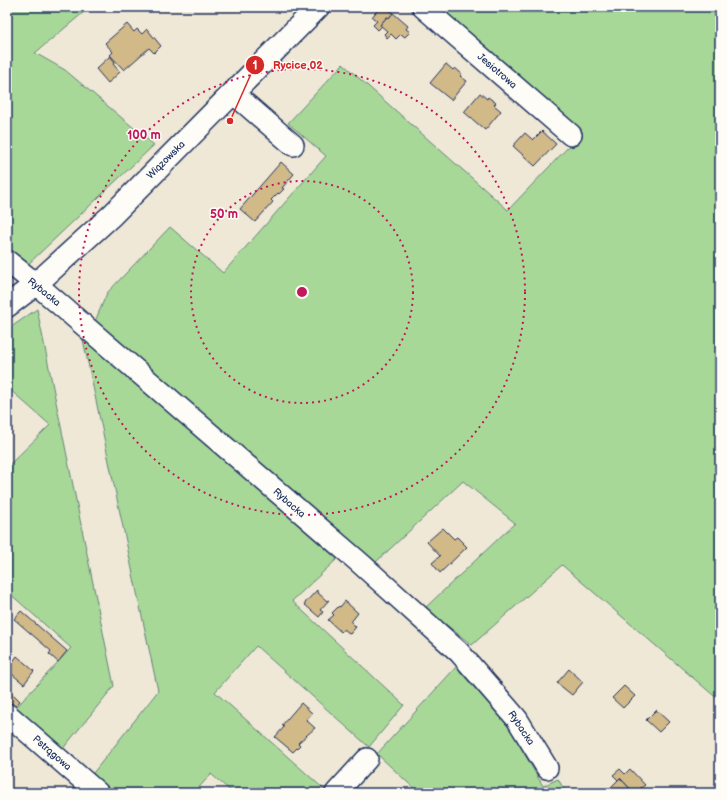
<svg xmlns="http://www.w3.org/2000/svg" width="727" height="800" font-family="'Balsamiq Sans',sans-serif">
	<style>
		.green { fill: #a8d898; stroke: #62847b }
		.building { fill: #d1b988; stroke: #1b2f5e }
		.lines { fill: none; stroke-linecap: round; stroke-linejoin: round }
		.minor-casing { stroke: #1b2f5e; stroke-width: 24 }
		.major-casing { stroke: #1b2f5e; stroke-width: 25 }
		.minor { stroke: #fdfcf7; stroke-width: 21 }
		.major { stroke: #fdfcf7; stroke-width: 22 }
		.ring { fill: none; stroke: #c2185b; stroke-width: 2; stroke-dasharray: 2 4 }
		.labels { text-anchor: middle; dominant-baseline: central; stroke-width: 3; stroke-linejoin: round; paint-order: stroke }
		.street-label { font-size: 10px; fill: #1b2f5e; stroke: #fdfcf7 }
		.centre { fill: #c2185b; stroke: #fdfcf7; stroke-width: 2 }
		.ring-label { font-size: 12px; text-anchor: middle; font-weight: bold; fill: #c2185b; stroke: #fdfcf7; stroke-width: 3; stroke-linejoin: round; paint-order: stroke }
		.leader { fill: none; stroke: #d62828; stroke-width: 1.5 }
		.callout-dot { fill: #d62828; stroke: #fdfcf7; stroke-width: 1.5 }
		.mark-label { font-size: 12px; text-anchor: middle; font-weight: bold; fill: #fff }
		.callout-label { font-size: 11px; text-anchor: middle; font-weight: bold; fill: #d62828; stroke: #fdfcf7; stroke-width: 3; stroke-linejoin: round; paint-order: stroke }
	</style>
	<rect width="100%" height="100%" fill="#f0e8d6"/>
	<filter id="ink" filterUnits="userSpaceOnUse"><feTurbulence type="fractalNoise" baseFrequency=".025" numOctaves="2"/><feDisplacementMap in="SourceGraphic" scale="8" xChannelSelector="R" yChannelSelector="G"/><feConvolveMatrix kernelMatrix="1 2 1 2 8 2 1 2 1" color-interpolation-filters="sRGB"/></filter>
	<g filter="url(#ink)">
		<g class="green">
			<polygon points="7,7 90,7 35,53 65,70 154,145 24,268 7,253"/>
			<polygon points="430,7 720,7 720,701 562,565 472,645 425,608 515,523 463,481 376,562 93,326 107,293 170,227 223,273 326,156 288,123 343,64 508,210 571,144"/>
			<polygon points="37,309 114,686 61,751 12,712 71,648 7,591 7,467 50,425 7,387 7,330"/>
			<polygon points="82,335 337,559 292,601 404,705 369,747 256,646 215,692 326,791 324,793 233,793 211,774 194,793 107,793 90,777 158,691"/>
			<polygon points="456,667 509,727 543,786 558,779 566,793 419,793 377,754"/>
		</g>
		<g class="building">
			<polygon points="380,7 386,7 393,13 389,18 387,17 380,25 382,26 378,30 373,25 377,21 372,17"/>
			<polygon points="393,13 408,26 406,29 410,32 405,37 401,34 396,39 391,34 387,38 384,34 387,31 380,25 387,17 389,18"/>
			<polygon points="127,24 134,32 137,29 142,34 147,29 161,46 154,53 149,48 124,70 110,55 113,52 105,43"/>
			<polygon points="110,56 115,62 113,64 120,72 108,83 96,69"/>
			<polygon points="446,64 453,70 455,68 462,74 460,76 467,81 451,100 430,83"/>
			<polygon points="480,93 487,99 488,97 496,103 494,105 501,111 485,130 464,112"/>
			<polygon points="542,131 556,144 535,166 513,146 525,133 533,140"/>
			<polygon points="281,162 294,174 282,188 284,189 279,194 278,193 271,200 273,202 255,222 240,209"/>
			<polygon points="443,528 454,539 457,537 467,547 440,573 432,563 440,556 427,542"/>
			<polygon points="317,590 317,592 327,601 329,600 320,610 323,612 319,617 304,604"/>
			<polygon points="345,601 358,613 351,622 356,627 350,634 344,629 341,632 328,620 334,615 332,613 339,606 340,607"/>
			<polygon points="21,611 67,651 58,662 49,654 51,651 14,619"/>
			<polygon points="17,656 34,671 24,684 7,670"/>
			<polygon points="569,669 583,682 572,695 557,683"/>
			<polygon points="624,686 635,696 623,708 612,698"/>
			<polygon points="11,692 20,701 14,708 7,702 7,696"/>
			<polygon points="301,703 312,713 306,720 315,728 298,743 300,745 293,752 275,737 284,727 282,725"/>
			<polygon points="656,710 669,722 659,732 646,720"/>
			<polygon points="620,769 625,774 630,769 645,785 634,793 620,778 618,780 613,775"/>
			<polygon points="620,778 634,793 605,793"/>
		</g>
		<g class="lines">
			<g class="minor-casing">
				<g id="minor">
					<polyline points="423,7 571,135"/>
					<polyline points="233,93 293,145"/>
					<polyline points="7,261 36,284 360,563 459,652 517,719 547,768"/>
					<polyline points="7,714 98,793"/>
					<polyline points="336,793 367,759"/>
				</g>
			</g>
			<g class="major-casing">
				<polyline id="major" points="7,306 36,284 112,215 318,7"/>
			</g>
			<use href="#minor" class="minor"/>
			<use href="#major" class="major"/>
		</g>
	</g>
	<g class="ring">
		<circle cx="302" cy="292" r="111"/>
		<circle cx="302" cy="292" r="223"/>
	</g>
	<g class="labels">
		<g class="street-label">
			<text transform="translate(497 71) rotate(41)">Jesiotrowa</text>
			<text transform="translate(166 160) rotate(-45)">Wiązowska</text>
			<text transform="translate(44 292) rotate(39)">Rybacka</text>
			<text transform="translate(289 503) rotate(41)">Rybacka</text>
			<text transform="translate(521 728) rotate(56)">Rybacka</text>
			<text transform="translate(52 753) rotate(41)">Pstrągowa</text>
		</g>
	</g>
	<circle cx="302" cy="292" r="6" class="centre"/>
	<g class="ring-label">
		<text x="144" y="139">100 m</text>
		<text x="224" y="218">50 m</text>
	</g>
	<path class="leader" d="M230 121L255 65"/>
	<g class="callout-dot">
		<circle cx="230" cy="121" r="4"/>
		<circle cx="255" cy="65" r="10"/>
	</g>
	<g class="mark-label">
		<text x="255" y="69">1</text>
	</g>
	<g class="callout-label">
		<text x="298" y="69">Rycice 02</text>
	</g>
	<rect width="727" height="800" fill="none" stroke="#fdfcf7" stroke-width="24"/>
	<rect x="12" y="12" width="703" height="776" fill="none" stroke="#1b2f5e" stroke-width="1.5" filter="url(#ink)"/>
</svg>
